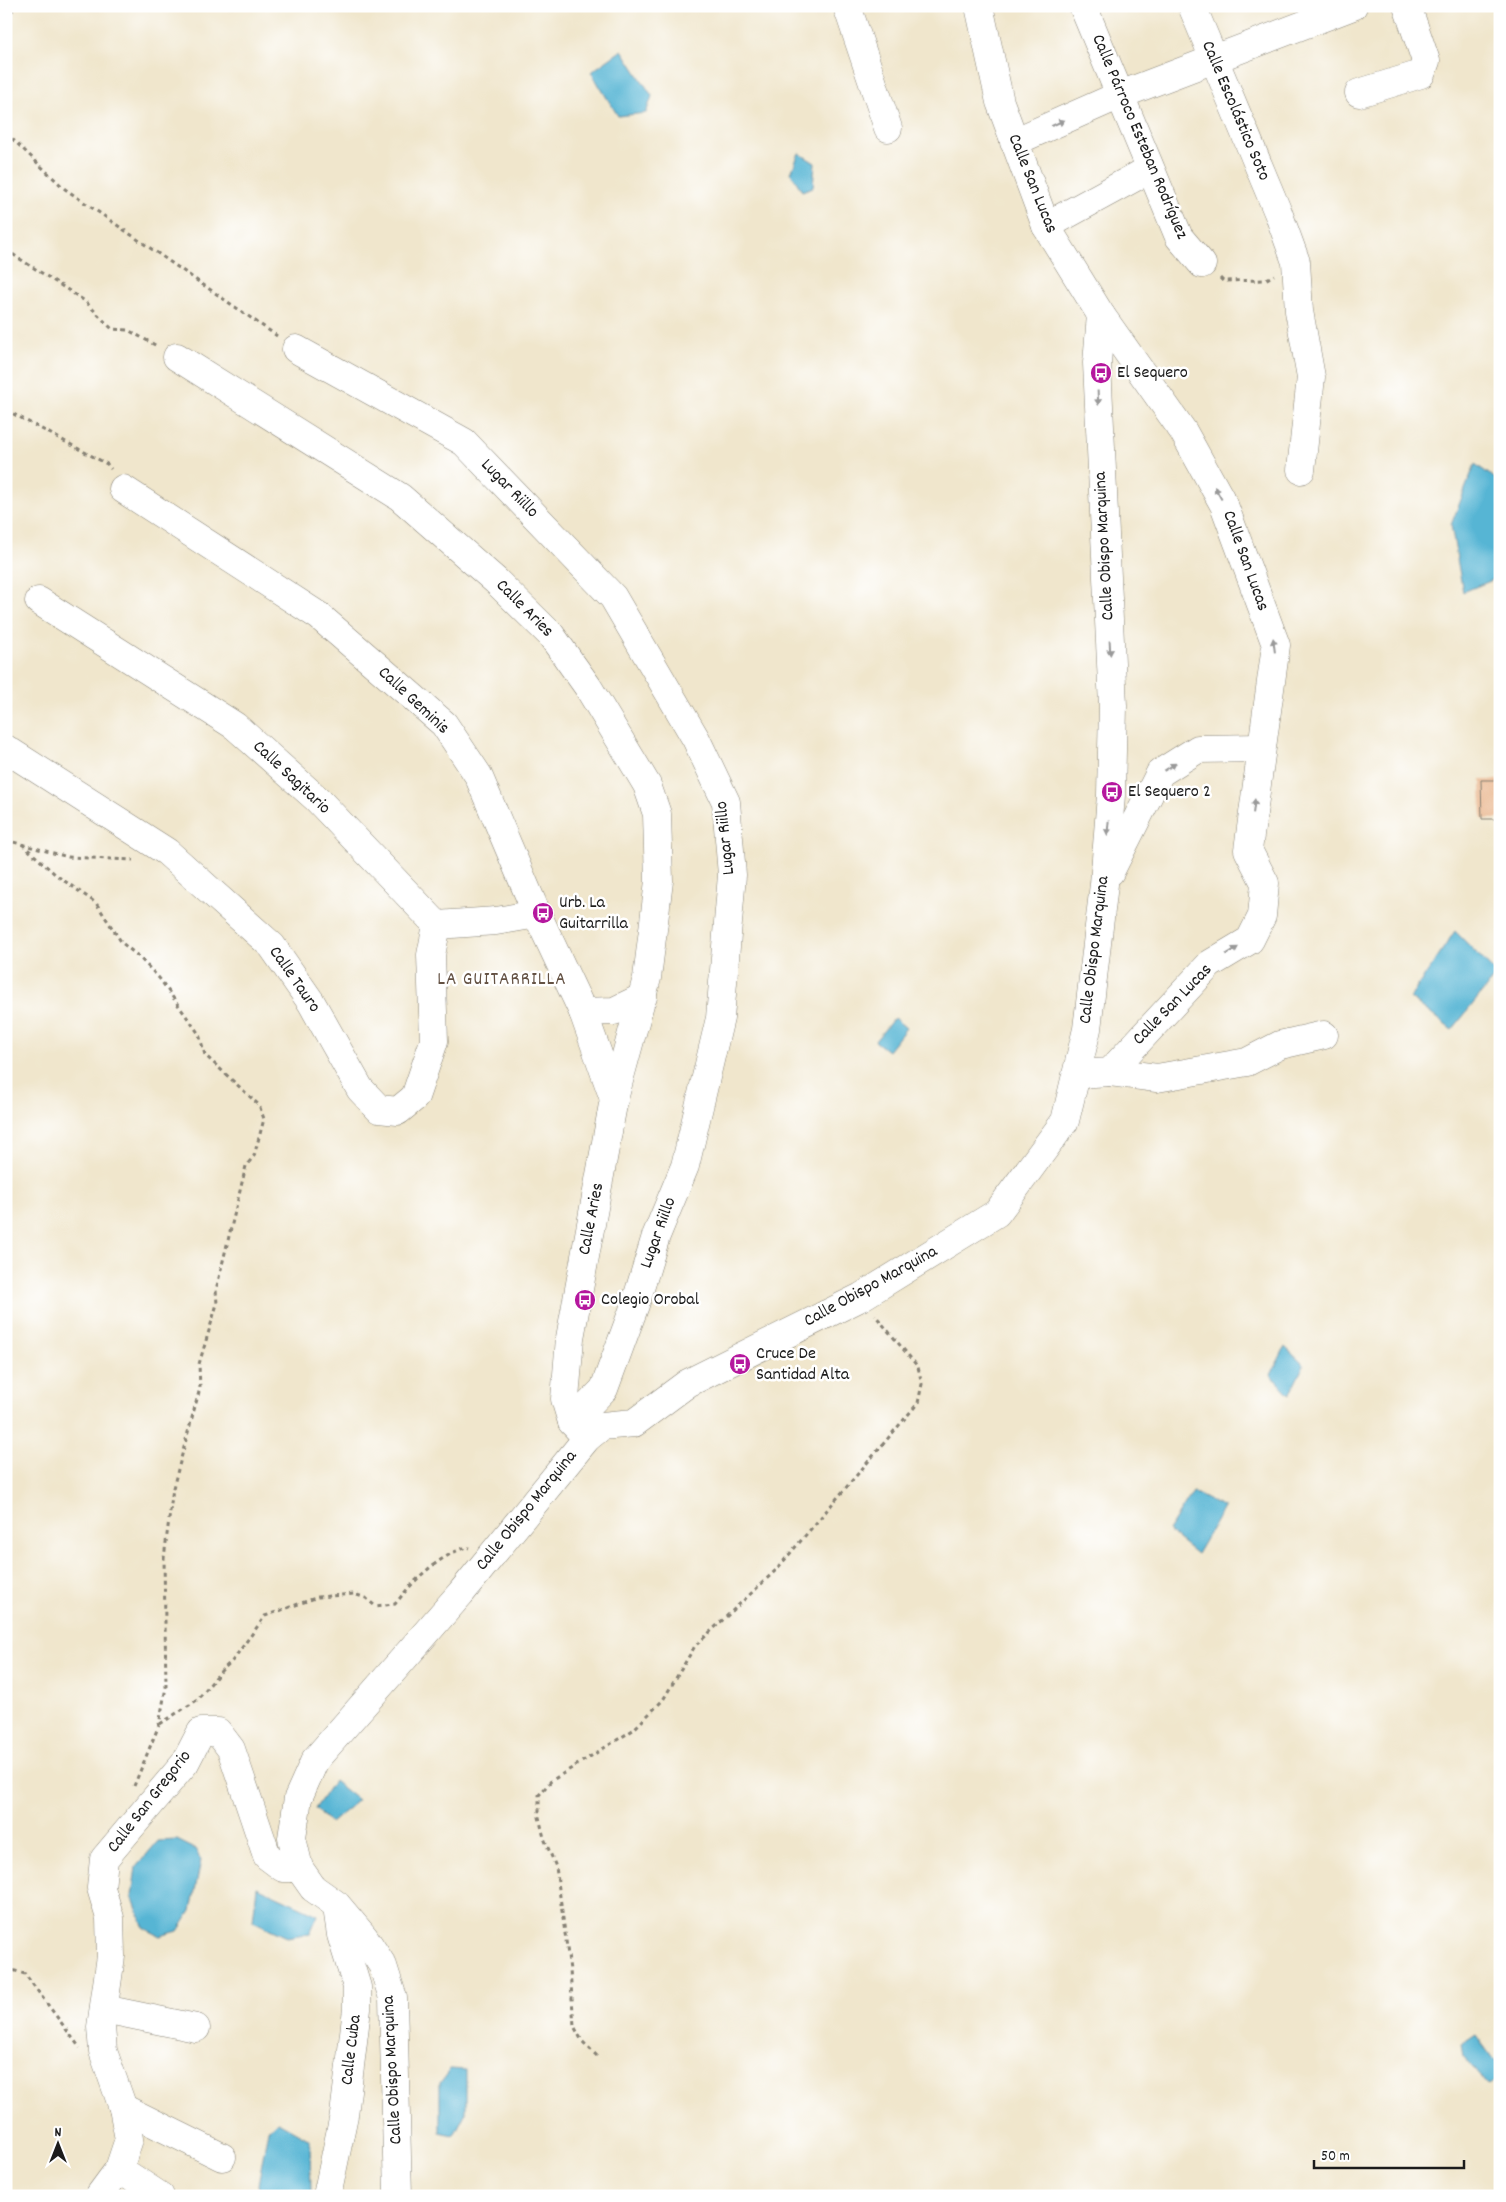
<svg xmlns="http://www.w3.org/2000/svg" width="1506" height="2202" font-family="Dekko,sans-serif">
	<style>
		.water { fill: #56b5d4; stroke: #396878 }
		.building { fill: #e9b68d }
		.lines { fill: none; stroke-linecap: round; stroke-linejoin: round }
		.minor-casing { stroke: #868174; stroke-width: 29 }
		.path { stroke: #868174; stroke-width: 3; stroke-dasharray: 4 4; stroke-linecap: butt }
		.minor { stroke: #fff; stroke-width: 28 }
		.oneway { fill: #999 }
		.labels { text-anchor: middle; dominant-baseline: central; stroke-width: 5; stroke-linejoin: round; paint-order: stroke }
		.street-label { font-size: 18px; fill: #1c1c1c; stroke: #fff }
		.poi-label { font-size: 18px; fill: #1c1c1c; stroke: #fff; text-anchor: start }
		.neighbourhood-label { font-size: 19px; letter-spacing: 1px; fill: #645244; stroke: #fff }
	</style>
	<rect width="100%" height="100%" fill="#fff"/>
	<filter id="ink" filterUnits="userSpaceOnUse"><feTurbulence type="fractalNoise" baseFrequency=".02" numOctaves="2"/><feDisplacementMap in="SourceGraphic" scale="10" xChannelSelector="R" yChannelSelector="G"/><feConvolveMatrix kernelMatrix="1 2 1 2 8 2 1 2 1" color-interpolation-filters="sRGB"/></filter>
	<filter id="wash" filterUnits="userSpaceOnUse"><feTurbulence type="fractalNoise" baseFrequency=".0096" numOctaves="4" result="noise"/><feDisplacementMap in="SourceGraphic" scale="20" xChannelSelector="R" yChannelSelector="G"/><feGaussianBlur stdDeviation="1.12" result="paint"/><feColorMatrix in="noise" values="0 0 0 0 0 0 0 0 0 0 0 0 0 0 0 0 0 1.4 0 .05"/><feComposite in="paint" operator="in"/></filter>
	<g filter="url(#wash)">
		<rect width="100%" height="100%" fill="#f0e6cc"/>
		<g class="water">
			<polygon points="622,50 652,96 646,113 618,116 591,72"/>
			<polygon points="799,153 815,163 813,187 802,191 791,173"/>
			<polygon points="1475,464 1500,482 1500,577 1463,592 1451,525"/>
			<polygon points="1455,931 1497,974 1452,1030 1410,998"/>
			<polygon points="894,1018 906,1028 888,1051 875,1041"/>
			<polygon points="1285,1347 1304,1365 1289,1395 1271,1375"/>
			<polygon points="1193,1492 1224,1508 1197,1554 1168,1531"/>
			<polygon points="334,1781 358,1800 331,1823 315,1809"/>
			<polygon points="177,1840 195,1849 201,1860 191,1911 178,1931 160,1936 144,1928 132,1896 136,1867 158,1841"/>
			<polygon points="257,1887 318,1915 310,1933 287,1937 253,1921"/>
			<polygon points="1476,2035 1500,2069 1500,2078 1489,2086 1463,2056 1461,2045"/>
			<polygon points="450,2069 466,2070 466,2112 454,2135 440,2132 440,2083"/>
			<polygon points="278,2122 310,2140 311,2196 263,2196 258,2185 268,2129"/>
		</g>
		<g id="blocks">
			<polygon class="building" points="1481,780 1500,780 1500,819 1482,819"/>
		</g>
	</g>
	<g filter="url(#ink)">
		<use href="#blocks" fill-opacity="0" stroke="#868174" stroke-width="1"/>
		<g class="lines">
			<g class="minor-casing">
				<g id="minor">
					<polyline points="847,6 888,128"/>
					<polyline points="979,6 1000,102 1046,226 1101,315 1183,431 1224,505 1276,645 1248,850 1265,883 1262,916 1250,940 1210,964 1110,1072 1077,1074"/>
					<polyline points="1083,6 1179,237 1202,264"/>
					<polyline points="1192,6 1279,215 1296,262 1299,311 1311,377 1301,470"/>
					<polyline points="1359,93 1421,74 1426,61 1407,6"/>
					<polyline points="1014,142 1120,95 1353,6"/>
					<polyline points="1046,226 1150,169"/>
					<polyline points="296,349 464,442 613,597 696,739 726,802 732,875 720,1018 685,1166 656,1236 635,1305 604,1389 572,1422"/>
					<polyline points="177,357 400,497 496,581 551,635 588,687 647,785 657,814 659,881 647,978 614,1099 570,1338 565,1399 572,1422 587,1438"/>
					<polyline points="123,489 319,616 444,724 478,775 537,914 583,1012 614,1099"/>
					<polyline points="39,601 235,726 317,799 437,925 496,921 537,914"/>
					<polyline points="6,749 167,852 272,946 311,1002 360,1089 379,1109 398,1111 415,1097 434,1041 431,955 437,925"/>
					<polyline points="1110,872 1160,773 1198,749 1261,748"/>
					<polyline points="583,1012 614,1011 643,997"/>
					<polyline points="1110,1072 1157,1078 1247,1062 1280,1045 1324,1035"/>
					<polyline points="104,2009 196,2028"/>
					<polyline points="123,2108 222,2157"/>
					<polyline points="119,2169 160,2196"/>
					<polyline points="99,2196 119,2169 129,2139 123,2108 103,2051 101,2027 111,1956 110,1918 101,1888 104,1859 185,1763 201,1732 218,1732 231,1749 267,1856 283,1868 299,1868"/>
					<polyline points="327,2196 344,2115 357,2009 357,1987 341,1935 337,1907"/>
					<polyline points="398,2196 393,1998 383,1966 364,1937 337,1905 313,1888 299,1868 292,1838 298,1798 315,1760 461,1593 587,1438 602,1426 634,1423 688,1383 861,1297 997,1213 1065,1121 1087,1029 1104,884 1111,795 1113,706 1097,363 1101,315"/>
				</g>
			</g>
			<g class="path">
				<polyline points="6,19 8,14 18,6"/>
				<polyline points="6,133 65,189 277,336"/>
				<polyline points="6,250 85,301 112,329 128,330 157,346"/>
				<polyline points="1220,278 1223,281 1265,280 1274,275"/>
				<polyline points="6,410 107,464 111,469"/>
				<polyline points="6,840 68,857 133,860"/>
				<polyline points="22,844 56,875 96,903 122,943 138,956 159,978 199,1034 205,1055 259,1105 264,1119 254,1156 246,1166 216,1290 217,1304 199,1364 200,1388 173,1488 164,1558 166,1687 159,1725 134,1786"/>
				<path d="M 160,1724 L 197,1700 L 221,1671 L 233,1660 L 265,1616 L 318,1597 L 354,1594 L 366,1598 L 375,1606 L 395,1604 C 416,1578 435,1559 466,1547 L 469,1548"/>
				<polyline points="6,1968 25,1974 80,2048"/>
				<polyline points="597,2056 582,2041 574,2026 570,1970 556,1867 544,1838 539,1817 539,1795 551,1781 633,1730 663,1700 695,1646 776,1570 918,1403 922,1384 918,1367 875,1315"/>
			</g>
			<use href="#minor" class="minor"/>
		</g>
		<defs><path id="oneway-solid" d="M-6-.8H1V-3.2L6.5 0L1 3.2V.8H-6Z" transform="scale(1.25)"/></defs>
		<g class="oneway">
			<use href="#oneway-solid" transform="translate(1058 123) rotate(-24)"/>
			<use href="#oneway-solid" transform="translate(1098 398) rotate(87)"/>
			<use href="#oneway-solid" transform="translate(1218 493) rotate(-119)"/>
			<use href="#oneway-solid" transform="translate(1274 645) rotate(-97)"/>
			<use href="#oneway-solid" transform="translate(1110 648) rotate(87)"/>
			<use href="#oneway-solid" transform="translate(1170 767) rotate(-32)"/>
			<use href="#oneway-solid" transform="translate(1254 806) rotate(-83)"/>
			<use href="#oneway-solid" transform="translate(1108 828) rotate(95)"/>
			<use href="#oneway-solid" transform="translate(1232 951) rotate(-31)"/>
		</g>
	</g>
	<defs>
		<g id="bus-disc" transform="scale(1.125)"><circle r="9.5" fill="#b5179e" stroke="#fff"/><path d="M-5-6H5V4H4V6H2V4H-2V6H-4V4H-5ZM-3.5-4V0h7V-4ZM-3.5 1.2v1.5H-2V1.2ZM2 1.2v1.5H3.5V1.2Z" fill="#fff"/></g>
	</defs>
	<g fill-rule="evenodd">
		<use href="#bus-disc" x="1101" y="373"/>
		<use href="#bus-disc" x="1112" y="792"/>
		<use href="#bus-disc" x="543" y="913"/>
		<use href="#bus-disc" x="585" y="1300"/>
		<use href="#bus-disc" x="740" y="1364"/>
	</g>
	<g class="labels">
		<g class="street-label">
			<text transform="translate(1235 111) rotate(67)">Calle Escolástico Soto</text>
			<text transform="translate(1139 137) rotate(67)">Calle Párroco Esteban Rodríguez</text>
			<text transform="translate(1032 184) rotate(68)">Calle San Lucas</text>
			<text transform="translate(509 489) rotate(46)">Lugar Riillo</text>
			<text transform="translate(1105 546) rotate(-93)">Calle Obispo Marquina</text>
			<text transform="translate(1245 561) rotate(70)">Calle San Lucas</text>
			<text transform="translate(524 609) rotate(45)">Calle Aries</text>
			<text transform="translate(413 701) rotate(43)">Calle Geminis</text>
			<text transform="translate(291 778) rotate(43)">Calle Sagitario</text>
			<text transform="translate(726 838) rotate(-96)">Lugar Riillo</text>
			<text transform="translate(1095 950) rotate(-83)">Calle Obispo Marquina</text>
			<text transform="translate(294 980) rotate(55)">Calle Tauro</text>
			<text transform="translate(1173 1005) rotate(-46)">Calle San Lucas</text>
			<text transform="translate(592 1219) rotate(-79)">Calle Aries</text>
			<text transform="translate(659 1233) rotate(-70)">Lugar Riillo</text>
			<text transform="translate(871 1287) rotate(-29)">Calle Obispo Marquina</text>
			<text transform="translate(527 1511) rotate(-51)">Calle Obispo Marquina</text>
			<text transform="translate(150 1802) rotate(-52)">Calle San Gregorio</text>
			<text transform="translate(352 2050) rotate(-83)">Calle Cuba</text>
			<text transform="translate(393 2070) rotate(-93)">Calle Obispo Marquina</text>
		</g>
		<g class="poi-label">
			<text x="1117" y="373">El Sequero</text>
			<text x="1128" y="792">El Sequero 2</text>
			<text x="559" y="903">Urb. La<tspan x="559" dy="21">Guitarrilla</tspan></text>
			<text x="601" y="1300">Colegio Orobal</text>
			<text x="756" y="1354">Cruce De<tspan x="756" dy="21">Santidad Alta</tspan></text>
		</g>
		<g class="neighbourhood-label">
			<text x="502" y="980">LA GUITARRILLA</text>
		</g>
	</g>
	<rect width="1506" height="2202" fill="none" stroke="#fff" stroke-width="25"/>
	<g transform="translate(58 2144)" stroke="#ffffff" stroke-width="4" paint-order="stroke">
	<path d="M0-4L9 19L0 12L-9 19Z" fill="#1c1c1c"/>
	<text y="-8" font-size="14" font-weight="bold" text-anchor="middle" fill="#1c1c1c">N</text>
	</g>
	<path d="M1314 2160v8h150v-8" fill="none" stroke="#1c1c1c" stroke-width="2.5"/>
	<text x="1321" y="2160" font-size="15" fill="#1c1c1c" stroke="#ffffff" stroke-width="4" paint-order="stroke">50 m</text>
</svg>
